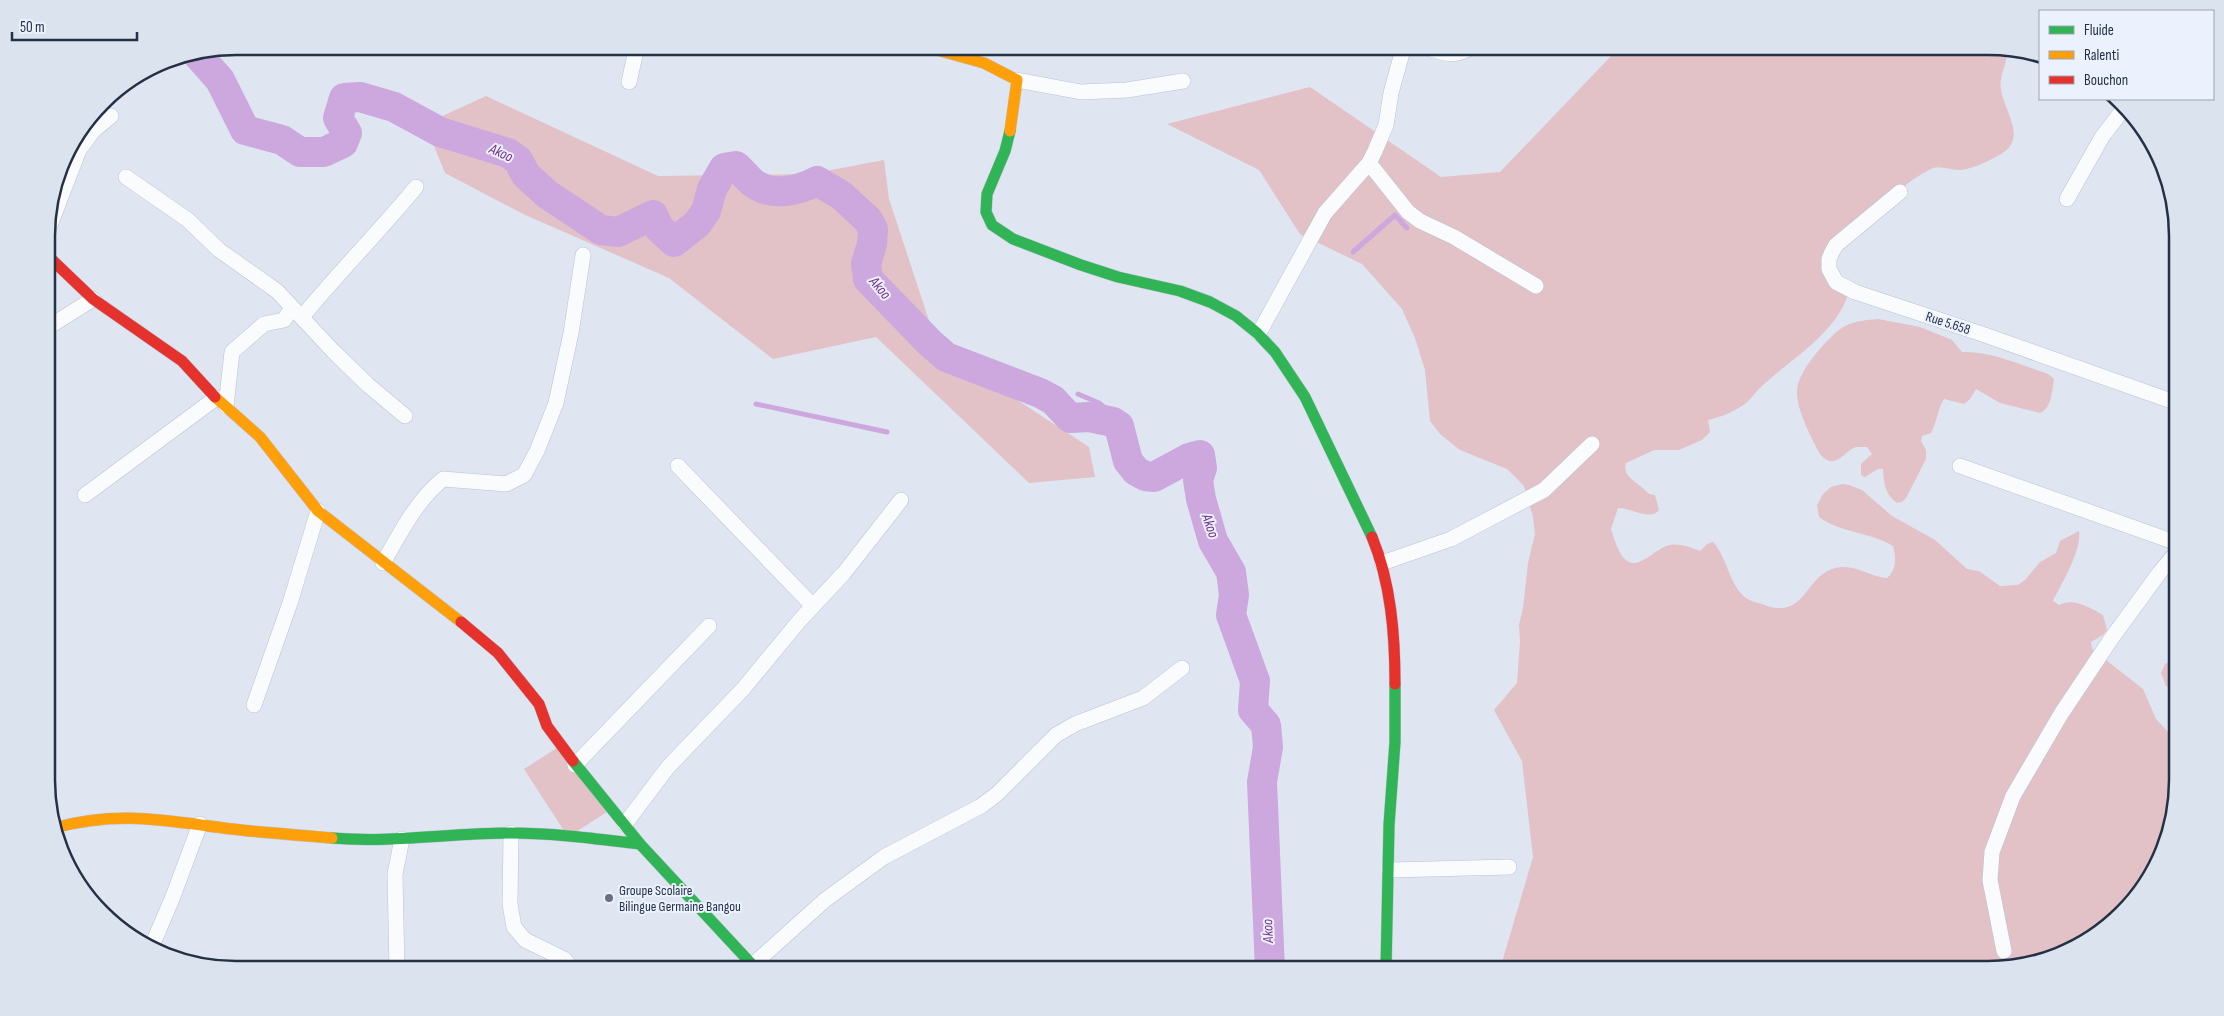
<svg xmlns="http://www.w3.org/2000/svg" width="2224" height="1016" font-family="'Sofia Sans Condensed',sans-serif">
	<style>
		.green { fill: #e2c1c7 }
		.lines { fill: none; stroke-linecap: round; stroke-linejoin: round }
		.stream { stroke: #cda8de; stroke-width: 5 }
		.river { stroke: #cda8de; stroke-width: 30 }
		.street-casing { stroke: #b9c3d2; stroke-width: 16 }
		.fast-casing { stroke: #b9c3d2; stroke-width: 12 }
		.slow-casing { stroke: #b9c3d2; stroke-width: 12 }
		.jam-casing { stroke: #b9c3d2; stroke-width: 12 }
		.street { stroke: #fafbfd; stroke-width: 15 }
		.fast { stroke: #30b455; stroke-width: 11 }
		.slow { stroke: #ff9f0a; stroke-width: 11 }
		.jam { stroke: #e5322d; stroke-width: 11 }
		.poi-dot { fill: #657082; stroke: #ebf2fd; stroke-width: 2 }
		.labels { text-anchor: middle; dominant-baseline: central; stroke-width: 4; stroke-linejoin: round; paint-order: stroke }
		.street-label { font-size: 14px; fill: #243145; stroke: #ebf2fd }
		.poi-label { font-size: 14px; fill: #243145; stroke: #ebf2fd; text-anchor: start }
		.water-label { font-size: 15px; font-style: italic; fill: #773389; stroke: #ebf2fd }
		.rim { fill: none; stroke: #243145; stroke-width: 2.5 }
	</style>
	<rect width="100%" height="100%" fill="#dfe6f2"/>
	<g class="green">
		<path d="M 1630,46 L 1988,46 L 2006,50 C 2009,63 1998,76 2001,90 C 2007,119 2030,141 1994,158 C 1984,163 1970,170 1958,170 C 1948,170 1939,164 1929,170 C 1889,191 1859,231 1829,263 L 1848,295 C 1834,335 1791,359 1762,386 C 1756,391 1752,398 1746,403 C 1736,411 1721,417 1708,420 L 1710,432 L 1702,440 L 1679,450 L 1654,450 L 1626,463 C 1621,477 1640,483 1649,494 L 1655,495 L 1659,510 C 1651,521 1631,508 1618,508 L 1611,529 C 1615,541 1622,569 1639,562 C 1649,558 1657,550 1666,546 C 1678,542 1689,547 1700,551 L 1707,544 L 1713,542 C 1728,558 1728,584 1746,598 C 1751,602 1761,603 1767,606 C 1806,618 1804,577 1835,568 C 1854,563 1870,577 1887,578 C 1897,569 1896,558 1893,546 C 1871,532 1840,533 1819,517 L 1817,505 L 1823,494 L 1831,487 L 1842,484 L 1849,485 L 1862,490 L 1892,516 L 1935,540 L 1967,569 L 1979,571 L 2000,586 L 2018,585 L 2025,580 L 2040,562 L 2056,553 L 2060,541 L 2079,531 C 2082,550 2062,583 2053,601 L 2059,605 C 2073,597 2091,608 2103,615 L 2107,630 L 2103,635 L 2091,642 L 2092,649 L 2143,689 L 2156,719 L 2169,733 L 2178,748 L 2178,780 L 2163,853 L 2131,905 L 2094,938 L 2049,960 L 2000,969 L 1500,969 L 1533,857 L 1522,761 L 1494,710 L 1517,683 L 1520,642 L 1519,625 L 1523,608 L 1528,563 L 1535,534 L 1533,517 L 1524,486 L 1507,469 L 1460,450 L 1440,434 L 1430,421 L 1425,370 L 1415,338 L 1402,309 L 1362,264 L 1300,234 L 1259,170 L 1167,124 L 1310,87 L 1441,177 L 1500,172 L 1613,54 Z"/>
		<polygon points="486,96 658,176 810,174 884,160 889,199 938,348 1089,447 1095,477 1029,483 876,337 773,359 669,278 523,214 445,173 425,124"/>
		<path d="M 1878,319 L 1920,327 L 1952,340 L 1962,352 C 1991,351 2021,365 2048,374 L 2054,379 C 2052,390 2052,408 2040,413 L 2000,403 L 1976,389 L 1970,399 L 1964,404 L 1944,399 C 1938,408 1937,422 1931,433 L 1922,436 L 1921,441 L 1926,450 L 1926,459 L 1906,498 L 1902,502 L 1897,503 C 1885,494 1884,484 1883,469 L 1878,469 L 1865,477 L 1861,475 L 1861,464 L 1872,454 L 1867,447 C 1864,447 1859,447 1856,447 C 1846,450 1840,463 1829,461 C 1820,458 1817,448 1813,441 C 1806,426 1796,406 1797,390 C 1798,371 1829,335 1845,326 C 1855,321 1867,320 1878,319 Z"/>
		<polygon points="2175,659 2177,661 2178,695 2166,686 2161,673 2165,664"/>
		<polygon points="566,742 610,810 568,837 524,769"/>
	</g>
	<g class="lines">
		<g class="stream">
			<polyline points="1353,252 1395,215 1407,228"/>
			<polyline points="1078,394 1099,403 1107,410 1115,413 1113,422"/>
			<polyline points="756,404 887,432"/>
		</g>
		<path class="river" d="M 197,54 L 220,80 L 245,130 L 282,140 L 300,152 L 324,152 L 343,143 L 347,133 L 338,118 L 344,98 L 360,97 L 394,107 L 440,132 L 508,153 L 518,160 L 526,175 L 548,195 L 601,230 L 618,232 L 653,215 L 659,228 L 674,242 L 697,224 L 706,211 L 712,189 L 724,168 L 736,166 C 742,171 747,178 753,183 C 772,197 798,191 817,181 L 841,195 L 868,220 L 873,229 L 872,244 L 866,264 L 868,279 L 929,342 L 946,357 L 1040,393 L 1053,400 L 1070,418 L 1089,417 L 1113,422 L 1119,426 L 1128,461 L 1136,471 L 1145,476 L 1154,477 L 1189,458 L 1200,455 L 1202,468 L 1198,480 L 1201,499 L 1213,541 L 1231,572 L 1234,595 L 1231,615 L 1255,681 L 1253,710 L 1266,725 L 1268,747 L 1262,782 L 1270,970"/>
		<g class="street-casing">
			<g id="street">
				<path d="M 1422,46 C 1444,53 1452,59 1474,46"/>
				<polyline points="1017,80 1081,92 1127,90 1183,81"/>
				<polyline points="629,82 637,46"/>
				<polyline points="1369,163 1408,212 1420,221 1454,237 1536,286"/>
				<polyline points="126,177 188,220 219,250 277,291 333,351 368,385 405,416"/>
				<polyline points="1900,192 1836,245 1832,252 1829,259 1829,269 1836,282 1855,292 1982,334 2177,403"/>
				<polyline points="2067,199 2102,137 2125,107"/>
				<polyline points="47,233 79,150 94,130 111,116"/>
				<path d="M 302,317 C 339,272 379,232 416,187"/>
				<polyline points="47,328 93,299"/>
				<polyline points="1259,333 1325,213 1369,163 1375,151 1386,125 1391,93 1404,46"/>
				<polyline points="226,406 232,352 264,324 284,320 292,308"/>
				<polyline points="678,466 813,606"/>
				<polyline points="1960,466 2177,543"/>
				<polyline points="85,495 216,398"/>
				<path d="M 383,563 C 401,532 416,501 443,479 L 506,484 L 524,475 L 537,451 L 556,403 L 571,333 L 583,255"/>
				<polyline points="1382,563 1451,539 1544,490 1592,444"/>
				<polyline points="254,705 290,603 318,511"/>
				<polyline points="575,765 709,626"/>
				<polyline points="625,824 668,767 743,689 800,620 844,573 901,500"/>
				<polyline points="511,833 510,904 514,927 525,940 564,959 573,970"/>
				<polyline points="1390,870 1509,867"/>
				<polyline points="151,948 172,899 200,824"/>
				<polyline points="2004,951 1990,880 1992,852 2013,796 2061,714 2111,639 2160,572 2177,552"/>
				<polyline points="397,970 395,874 402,839"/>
				<polyline points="747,970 825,900 884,857 981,806 997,794 1056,735 1075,724 1143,698 1182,668"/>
			</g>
		</g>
		<g class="fast-casing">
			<g id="fast">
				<polyline points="1010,131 1005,151 987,194 986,212 992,225 1013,239 1081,265 1118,277 1180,291 1210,302 1236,316 1257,333 1275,352 1305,397 1372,537"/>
				<polyline points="573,761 640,844 757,970"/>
				<path d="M 332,838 C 391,843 451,833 511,833 C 554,833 597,839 640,844"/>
				<polyline points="1386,969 1389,825 1395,742 1395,684"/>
			</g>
		</g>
		<g class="slow-casing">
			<g id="slow">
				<polyline points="923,46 984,63 1017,80 1010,131"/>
				<polyline points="215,397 260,437 318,511 461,622"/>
				<path d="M 54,828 C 119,810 167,821 232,829 C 265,833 299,835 332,838"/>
			</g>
		</g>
		<g class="jam-casing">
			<g id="jam">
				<polyline points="47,255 93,299 182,361 215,397"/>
				<path d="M 1372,537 C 1391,583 1395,635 1395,684"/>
				<polyline points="461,622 498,653 539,704 547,726 573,761"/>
			</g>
		</g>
		<use href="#street" class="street"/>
		<use href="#fast" class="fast"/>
		<use href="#slow" class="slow"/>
		<use href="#jam" class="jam"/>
	</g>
	<circle class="poi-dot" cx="609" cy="898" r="5"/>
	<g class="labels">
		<g class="street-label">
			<text transform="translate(1948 323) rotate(18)">Rue 5.658</text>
		</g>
		<g class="poi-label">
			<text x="619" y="890">Groupe Scolaire<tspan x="619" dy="16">Bilingue Germaine Bangou</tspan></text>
		</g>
		<g class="water-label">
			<text transform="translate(501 153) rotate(24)">Akoo</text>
			<text transform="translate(880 288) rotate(50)">Akoo</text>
			<text transform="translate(1210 526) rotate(71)">Akoo</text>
			<text transform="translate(1268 931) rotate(-92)">Akoo</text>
		</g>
	</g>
	<path d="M0 0H2224V1016H0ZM236 55H1988A181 181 0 0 1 2169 236V780A181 181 0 0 1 1988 961H236A181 181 0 0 1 55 780V236A181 181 0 0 1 236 55Z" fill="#dbe3ee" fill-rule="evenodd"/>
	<path class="rim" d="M236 55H1988A181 181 0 0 1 2169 236V780A181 181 0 0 1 1988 961H236A181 181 0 0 1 55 780V236A181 181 0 0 1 236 55Z"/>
	<rect x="2039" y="10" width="175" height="90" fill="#ebf2fd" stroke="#9ba5b3"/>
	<rect x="2049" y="26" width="25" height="8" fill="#30b455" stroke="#9ba5b3"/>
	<text x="2084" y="35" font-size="15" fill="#243145">Fluide</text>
	<rect x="2049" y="51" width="25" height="8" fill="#ff9f0a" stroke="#9ba5b3"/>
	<text x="2084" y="60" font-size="15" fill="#243145">Ralenti</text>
	<rect x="2049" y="76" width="25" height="8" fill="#e5322d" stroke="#9ba5b3"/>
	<text x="2084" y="85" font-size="15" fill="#243145">Bouchon</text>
	<path d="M12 32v8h125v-8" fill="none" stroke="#243145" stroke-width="2.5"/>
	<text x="20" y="32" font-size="15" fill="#243145" stroke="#ebf2fd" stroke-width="4" paint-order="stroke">50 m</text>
</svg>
